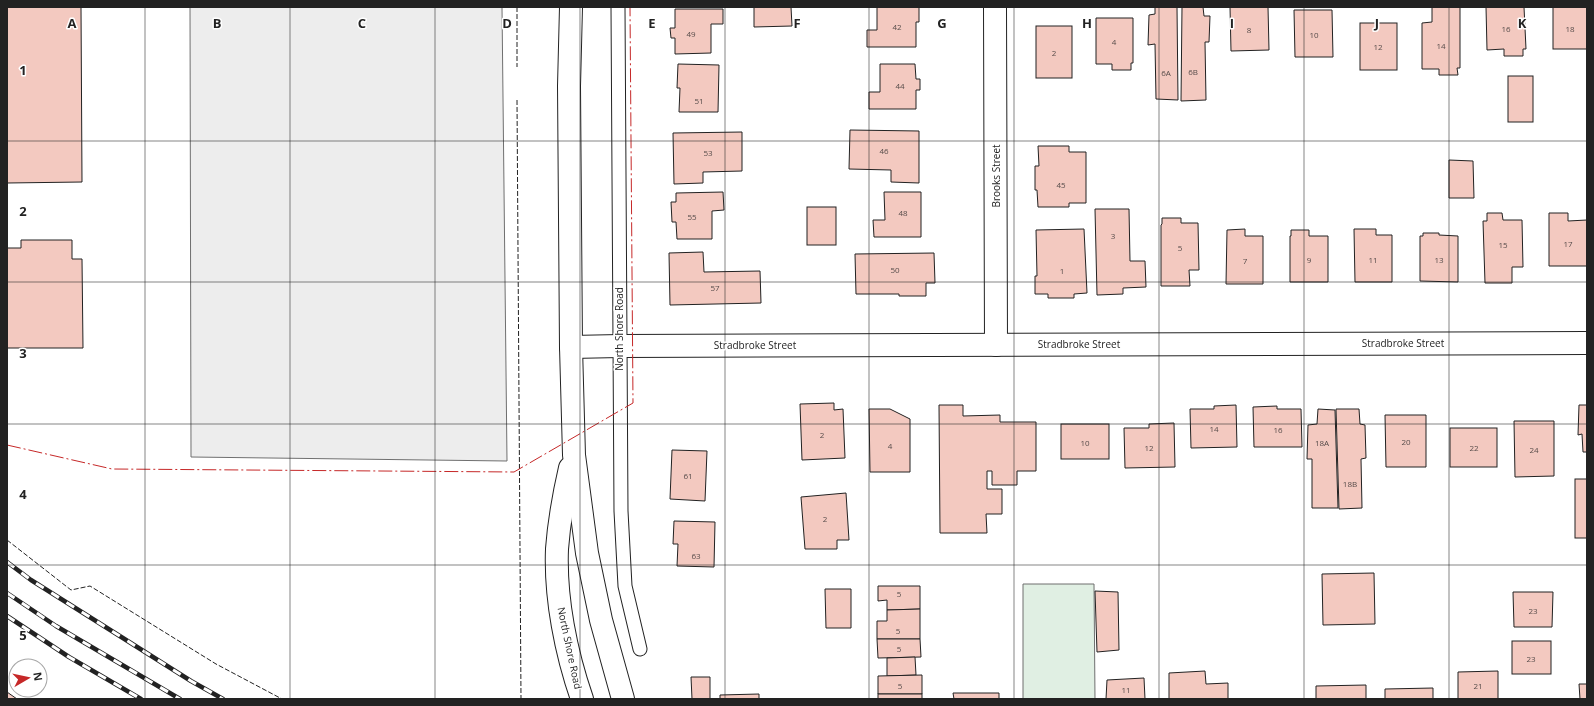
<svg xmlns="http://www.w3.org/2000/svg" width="1594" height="706" font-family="'Open Sans',sans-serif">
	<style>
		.green { fill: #e0efe3; stroke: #6f6f6f }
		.parking { fill: #ededed; stroke: #6f6f6f }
		.building { fill: #f3c9c0; stroke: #222 }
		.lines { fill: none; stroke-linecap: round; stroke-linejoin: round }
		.lane-casing { stroke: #222; stroke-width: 15 }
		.street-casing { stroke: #222; stroke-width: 24 }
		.secondary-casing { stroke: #222; stroke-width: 24 }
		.lane { stroke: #fff; stroke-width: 13 }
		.street { stroke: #fff; stroke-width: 22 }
		.secondary { stroke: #fff; stroke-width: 22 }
		.rail-casing { stroke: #222; stroke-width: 4.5 }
		.rail { stroke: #fff; stroke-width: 3; stroke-dasharray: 9; stroke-linecap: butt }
		.fence { stroke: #222; stroke-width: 1; stroke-dasharray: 5 2; stroke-linecap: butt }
		.power { stroke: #c62828; stroke-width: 1; stroke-dasharray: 14 3 2 3; stroke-linecap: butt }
		.grid { fill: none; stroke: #222; stroke-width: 1; stroke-opacity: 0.55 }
		.labels { text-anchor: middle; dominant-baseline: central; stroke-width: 3; stroke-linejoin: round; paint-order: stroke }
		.number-label { font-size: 8px; fill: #564c4a }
		.street-label { font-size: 10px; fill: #222; stroke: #fff }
		.grid-label { font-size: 13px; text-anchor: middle; font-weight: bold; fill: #222; stroke: #fff; stroke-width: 3; stroke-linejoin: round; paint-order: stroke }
	</style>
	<rect width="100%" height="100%" fill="#fff"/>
	<polygon class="green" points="1023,584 1094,584 1095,699 1023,699"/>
	<polygon class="parking" points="190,7 502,7 507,461 191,457"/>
	<g class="building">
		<polygon points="7,7 81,7 82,182 7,183"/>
		<polygon points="754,7 791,7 792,26 754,27"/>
		<polygon points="877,7 919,7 919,22 916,22 916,47 867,47 867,30 877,30"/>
		<polygon points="1155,7 1177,7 1178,100 1156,99 1155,44 1148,45 1149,15 1155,14"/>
		<polygon points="1182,7 1203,7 1204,16 1210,16 1209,42 1205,42 1206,100 1181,101"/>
		<polygon points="1230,7 1268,7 1269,50 1231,51"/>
		<polygon points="1432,7 1460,7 1460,68 1457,68 1458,75 1439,75 1439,69 1422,69 1422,23 1432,22"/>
		<polygon points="1486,7 1524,7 1526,49 1523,49 1523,56 1504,56 1504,49 1487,50"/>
		<rect x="1553" y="7" width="34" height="42"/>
		<polygon points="675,9 723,9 723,24 711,24 711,53 675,54 675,38 671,38 670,28 675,28"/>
		<polygon points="1294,10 1332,10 1333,57 1295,57"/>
		<polygon points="1096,18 1133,18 1133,63 1131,63 1131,70 1112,70 1112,64 1096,64"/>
		<rect x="1360" y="23" width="37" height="47"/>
		<rect x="1036" y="26" width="36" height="52"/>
		<polygon points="678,64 719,65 718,112 679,112 680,88 677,88"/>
		<polygon points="880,64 915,64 916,79 920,79 920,90 916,90 916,109 869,109 869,92 880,92"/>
		<rect x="1508" y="76" width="25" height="46"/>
		<polygon points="850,130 919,131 919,183 891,182 891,170 849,169"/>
		<polygon points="742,132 742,171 703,172 703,183 674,184 673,133"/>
		<polygon points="1038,146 1069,146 1069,152 1086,152 1086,203 1069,203 1069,207 1038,207 1037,190 1035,190 1035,166 1039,166"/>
		<polygon points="1449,160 1473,161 1474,198 1449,198"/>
		<polygon points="723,192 724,210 712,211 712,239 677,239 676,222 672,222 671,202 676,202 676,193"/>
		<polygon points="884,192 921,192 921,237 874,237 873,220 885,220"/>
		<rect x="807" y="207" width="29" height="38"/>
		<polygon points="1095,209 1129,209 1130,261 1145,261 1146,287 1123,288 1123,294 1097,295"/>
		<polygon points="1487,213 1502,213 1503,220 1522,220 1523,267 1512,267 1512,283 1485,283 1483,221 1487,221"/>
		<polygon points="1549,213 1568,213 1568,221 1587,220 1587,266 1549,266"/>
		<polygon points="1162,218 1181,218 1181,223 1198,223 1199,270 1189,270 1190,286 1161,286 1161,225 1162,224"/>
		<polygon points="1084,229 1087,293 1074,294 1074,298 1048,298 1048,294 1035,294 1035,276 1037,276 1036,230"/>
		<polygon points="1245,229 1245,236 1263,236 1263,284 1226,284 1227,230"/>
		<polygon points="1354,229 1376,229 1376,235 1392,235 1392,282 1355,282"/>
		<polygon points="1291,230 1309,230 1309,236 1328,236 1328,282 1290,282 1290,236 1291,236"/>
		<polygon points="1423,233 1439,233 1439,235 1458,236 1458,282 1420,281 1420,236 1423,236"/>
		<polygon points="21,240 72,240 72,259 82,259 83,348 7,348 7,248 21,248"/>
		<polygon points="703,252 704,272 760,271 761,303 670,305 669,253"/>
		<polygon points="934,253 935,283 926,283 926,296 899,296 899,294 856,294 855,254"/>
		<polygon points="834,403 834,410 843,409 845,458 802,460 800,404"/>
		<polygon points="939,405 963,405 963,416 1000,415 1000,422 1036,422 1036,471 1017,471 1017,485 992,485 992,471 987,471 987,489 1002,489 1002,514 986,514 987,533 940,533"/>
		<polygon points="1236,405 1237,447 1191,448 1190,409 1214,409 1214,406"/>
		<polygon points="1579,405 1587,405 1587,452 1583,452 1582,434 1578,435"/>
		<polygon points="1277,406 1277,409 1301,409 1302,447 1254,447 1253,407"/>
		<polygon points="869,409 890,409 910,419 910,472 870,472"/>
		<polygon points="1318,409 1335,410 1338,508 1312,508 1312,459 1307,459 1308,425 1317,424"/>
		<polygon points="1336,409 1359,409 1360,424 1365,425 1366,458 1361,459 1362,508 1339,509"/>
		<polygon points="1385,415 1426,415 1426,467 1386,467"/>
		<polygon points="1514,421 1554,421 1554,476 1515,477"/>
		<polygon points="1174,423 1175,467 1125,468 1124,428 1149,428 1149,424"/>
		<rect x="1061" y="424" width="48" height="35"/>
		<rect x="1450" y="428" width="47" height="39"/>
		<polygon points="672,450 707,451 705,501 670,499"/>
		<rect x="1575" y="479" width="12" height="59"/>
		<polygon points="846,493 849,540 837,540 837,549 805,549 801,497"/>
		<polygon points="674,521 715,522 714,567 677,566 678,544 673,544"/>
		<polygon points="1374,573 1375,624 1323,625 1322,574"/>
		<polygon points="878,586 920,586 920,609 887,610 887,600 878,601"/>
		<polygon points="825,589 851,589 851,628 826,628"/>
		<polygon points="1095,591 1118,592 1119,650 1097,652"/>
		<polygon points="1513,592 1553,592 1552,627 1514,627"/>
		<polygon points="920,609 920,639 877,639 877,621 887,621 887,610"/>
		<polygon points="877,639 920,639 921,657 878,658"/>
		<rect x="1512" y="641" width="39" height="33"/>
		<polygon points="915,657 916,675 887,676 887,658"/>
		<polygon points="1205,671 1206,684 1228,683 1228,699 1169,699 1169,673"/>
		<polygon points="1498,671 1498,699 1458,699 1458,672"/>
		<polygon points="922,675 922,694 878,694 878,676"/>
		<polygon points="691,677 710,677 710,699 692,699"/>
		<polygon points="1144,678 1145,699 1106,699 1107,680"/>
		<polygon points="1579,684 1587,684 1587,699 1580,699"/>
		<polygon points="1366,685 1366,699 1316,699 1316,686"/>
		<polygon points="1433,688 1433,699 1385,699 1385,689"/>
		<polygon points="7,692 17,699 7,699"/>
		<polygon points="953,693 999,693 999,699 954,699"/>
		<polygon points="759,694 759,699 720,699 720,695"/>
		<rect x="878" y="694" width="44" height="5"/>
	</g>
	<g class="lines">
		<g class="lane-casing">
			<polyline id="lane" points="618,7 621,511 625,586 640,649"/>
		</g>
		<g class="street-casing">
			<g id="street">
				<polyline points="995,7 996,345"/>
				<polyline points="571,347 620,346 1587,343"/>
			</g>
		</g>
		<g class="secondary-casing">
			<g id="secondary">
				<polyline points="571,7 569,86 571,347 574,455 587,553 601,620 623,699"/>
				<path d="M 570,468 C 564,494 559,522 557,549 C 555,598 566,653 582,699"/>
			</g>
		</g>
		<use href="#lane" class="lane"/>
		<use href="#street" class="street"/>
		<use href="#secondary" class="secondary"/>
		<g class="rail-casing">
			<g id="rail">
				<polyline points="7,562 31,580 191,681 223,699"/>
				<polyline points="7,593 56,626 180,699"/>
				<polyline points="7,616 69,657 141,699"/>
			</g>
		</g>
		<use href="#rail" class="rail"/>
		<g class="fence">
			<polyline points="517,7 517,67"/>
			<polyline points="517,100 521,699"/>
			<polyline points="7,540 71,590 90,586 216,664 282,699"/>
		</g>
		<polyline class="power" points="7,445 112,469 514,472 633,403 630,7"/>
	</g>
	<path class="grid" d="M 145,7 L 145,699M 290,7 L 290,699M 435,7 L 435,699M 580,7 L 580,699M 725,7 L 725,699M 869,7 L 869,699M 1014,7 L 1014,699M 1159,7 L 1159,699M 1304,7 L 1304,699M 1449,7 L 1449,699M 7,141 L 1587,141M 7,282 L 1587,282M 7,424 L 1587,424M 7,565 L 1587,565"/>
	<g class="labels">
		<g class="number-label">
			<text x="897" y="26">42</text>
			<text x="1506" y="28">16</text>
			<text x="1570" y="28">18</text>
			<text x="1249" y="29">8</text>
			<text x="691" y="33">49</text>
			<text x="1314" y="34">10</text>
			<text x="1114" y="41">4</text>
			<text x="1441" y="45">14</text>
			<text x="1378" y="46">12</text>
			<text x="1054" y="52">2</text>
			<text x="1193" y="71">6B</text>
			<text x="1166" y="72">6A</text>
			<text x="900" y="85">44</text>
			<text x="699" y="100">51</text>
			<text x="884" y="150">46</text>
			<text x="708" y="152">53</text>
			<text x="1061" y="184">45</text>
			<text x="903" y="212">48</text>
			<text x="692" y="216">55</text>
			<text x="1113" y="235">3</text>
			<text x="1568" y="243">17</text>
			<text x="1503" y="244">15</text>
			<text x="1180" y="247">5</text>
			<text x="1309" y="259">9</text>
			<text x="1373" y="259">11</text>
			<text x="1439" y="259">13</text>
			<text x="1245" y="260">7</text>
			<text x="895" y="269">50</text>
			<text x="1062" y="270">1</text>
			<text x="715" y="287">57</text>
			<text x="1214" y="428">14</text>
			<text x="1278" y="429">16</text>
			<text x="822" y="434">2</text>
			<text x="1406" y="441">20</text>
			<text x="1085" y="442">10</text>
			<text x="1322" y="442">18A</text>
			<text x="890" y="445">4</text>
			<text x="1149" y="447">12</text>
			<text x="1474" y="447">22</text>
			<text x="1534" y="449">24</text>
			<text x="688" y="475">61</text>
			<text x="1350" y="483">18B</text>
			<text x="825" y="518">2</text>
			<text x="696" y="555">63</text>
			<text x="899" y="593">5</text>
			<text x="1533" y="610">23</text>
			<text x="898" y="630">5</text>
			<text x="899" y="648">5</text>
			<text x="1531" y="658">23</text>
			<text x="900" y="685">5</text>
			<text x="1478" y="685">21</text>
			<text x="1126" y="689">11</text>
		</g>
		<g class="street-label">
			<text transform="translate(996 176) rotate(-90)">Brooks Street</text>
			<text transform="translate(619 329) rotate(-90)">North Shore Road</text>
			<text x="1403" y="343">Stradbroke Street</text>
			<text x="1079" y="344">Stradbroke Street</text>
			<text x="755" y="345">Stradbroke Street</text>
			<text transform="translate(570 648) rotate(78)">North Shore Road</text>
		</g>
	</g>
	<g class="grid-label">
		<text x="72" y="28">A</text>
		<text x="217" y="28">B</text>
		<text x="362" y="28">C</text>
		<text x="507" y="28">D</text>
		<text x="652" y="28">E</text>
		<text x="797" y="28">F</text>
		<text x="942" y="28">G</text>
		<text x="1087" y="28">H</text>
		<text x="1232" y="28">I</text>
		<text x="1377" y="28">J</text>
		<text x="1522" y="28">K</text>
		<text x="23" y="75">1</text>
		<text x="23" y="216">2</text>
		<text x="23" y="358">3</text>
		<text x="23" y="499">4</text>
		<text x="23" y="640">5</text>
	</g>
	<rect width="1594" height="706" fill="none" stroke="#222222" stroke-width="16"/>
	<g transform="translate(28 678) rotate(81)"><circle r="19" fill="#ffffff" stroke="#a7a7a7"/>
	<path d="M0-3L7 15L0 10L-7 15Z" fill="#c62828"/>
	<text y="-6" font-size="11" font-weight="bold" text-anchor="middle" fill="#222222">N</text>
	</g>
</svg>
